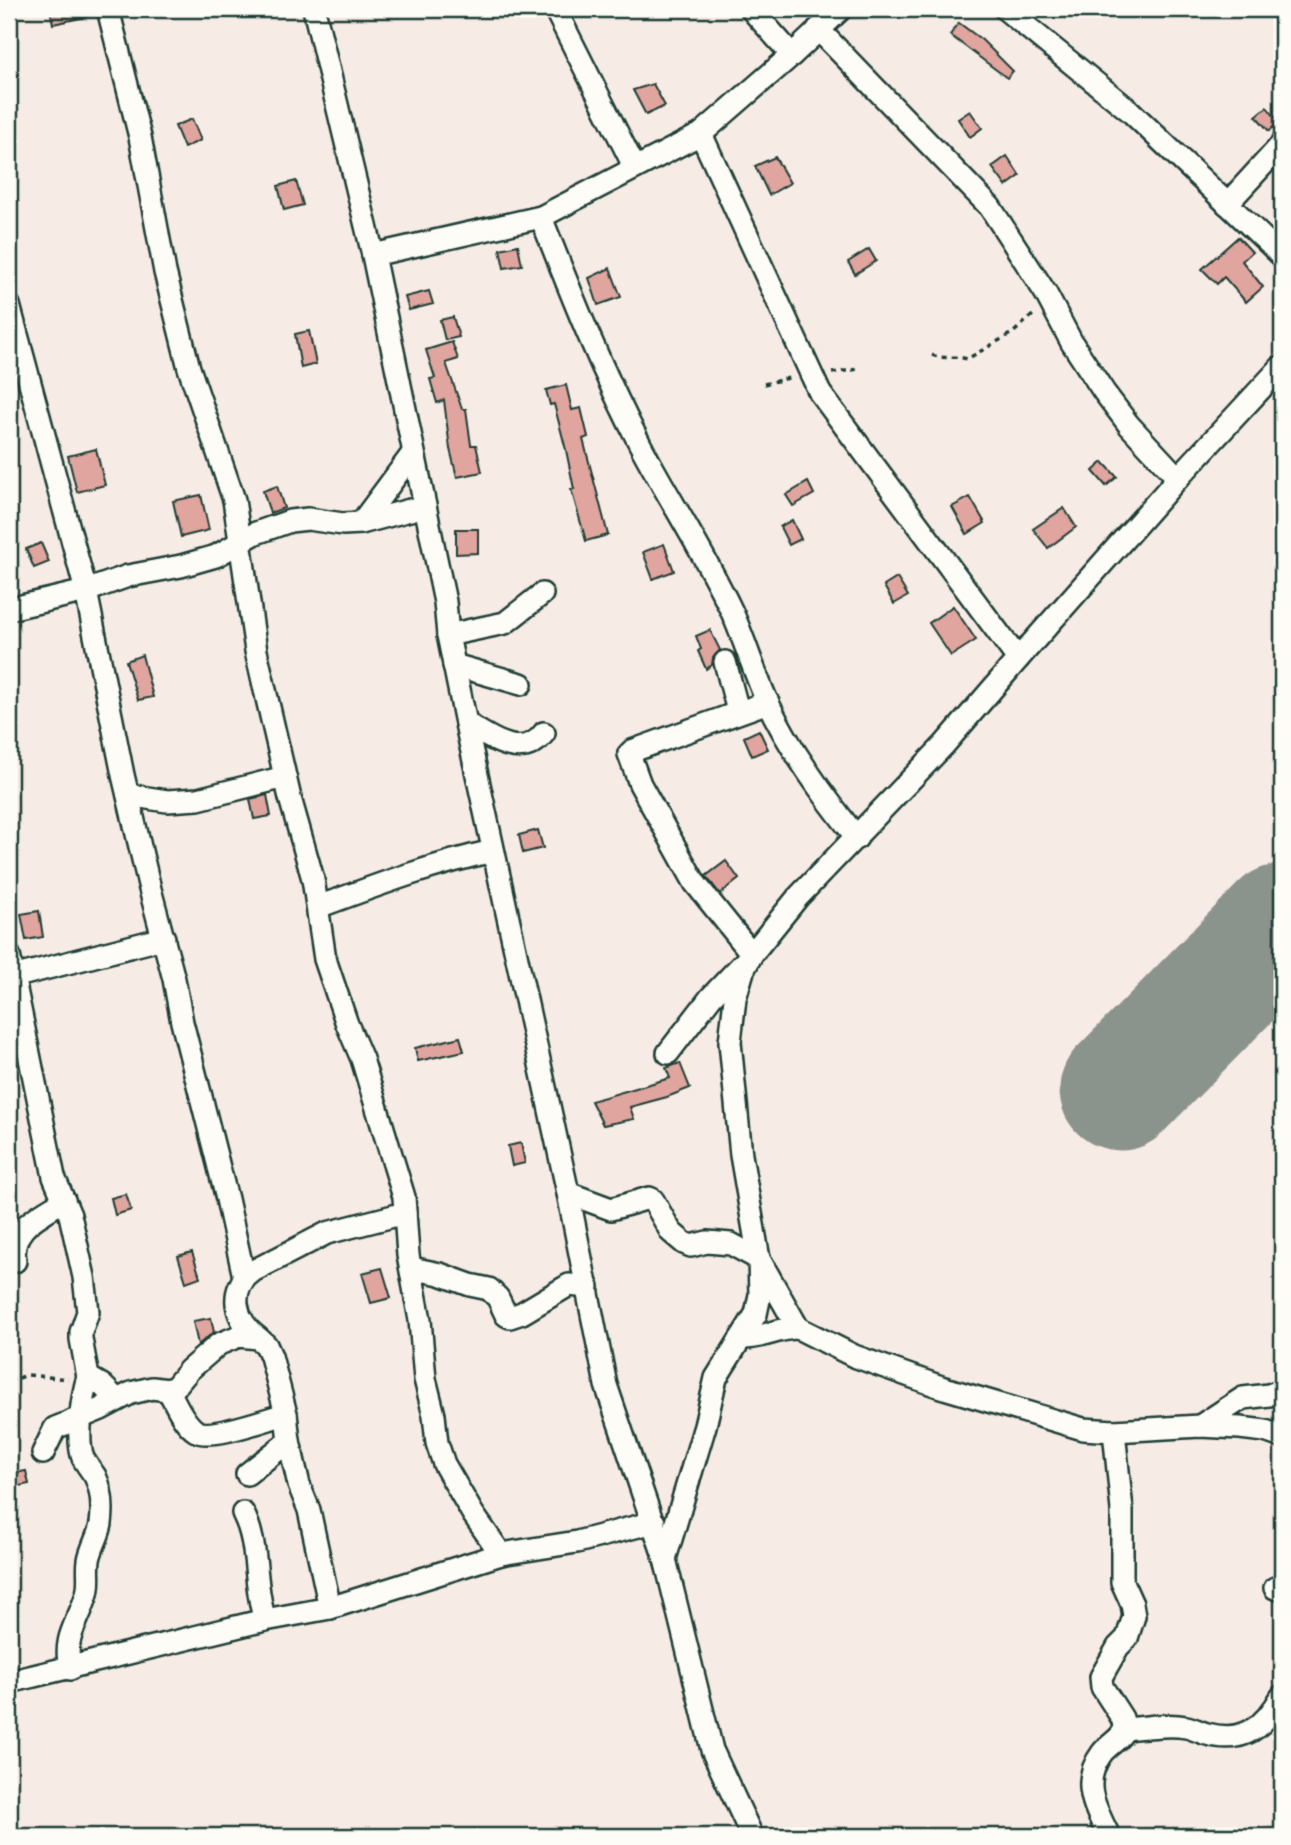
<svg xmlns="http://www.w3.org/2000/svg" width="1291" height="1845" font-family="Mali,sans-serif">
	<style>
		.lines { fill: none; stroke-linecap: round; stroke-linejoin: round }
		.runway { stroke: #8b948c; stroke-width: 121 }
		.building { fill: #dfa59e; stroke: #1f3d34; stroke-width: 2 }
		.minor-casing { stroke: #1f3d34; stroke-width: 26 }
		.path { stroke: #1f3d34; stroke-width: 3.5; stroke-dasharray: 5 5; stroke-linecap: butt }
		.minor { stroke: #fdfcf7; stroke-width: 21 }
	</style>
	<rect width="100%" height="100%" fill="#f7ebe5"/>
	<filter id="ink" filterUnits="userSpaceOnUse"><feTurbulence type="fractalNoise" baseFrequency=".0143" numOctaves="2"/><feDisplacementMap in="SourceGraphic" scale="14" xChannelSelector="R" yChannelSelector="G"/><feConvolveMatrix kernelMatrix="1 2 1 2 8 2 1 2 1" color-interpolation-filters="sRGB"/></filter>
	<g filter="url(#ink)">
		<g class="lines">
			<polyline class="runway" points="1120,1090 1282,925"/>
		</g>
		<g class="building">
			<polygon points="50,9 95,9 95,15 53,24"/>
			<polygon points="959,23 982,40 1013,71 1007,78 950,35"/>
			<polygon points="653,84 665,106 646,115 633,90"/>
			<polygon points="1267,107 1279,122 1269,131 1256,116"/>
			<polygon points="970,111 982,128 970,137 958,119"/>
			<polygon points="192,119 201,140 184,148 175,126"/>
			<polygon points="1007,156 1020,176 1006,186 992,167"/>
			<polygon points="775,157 790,183 769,195 755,166"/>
			<polygon points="296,181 303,205 284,210 278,186"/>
			<polygon points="1238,237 1252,252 1242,261 1263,287 1246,302 1224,277 1217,284 1202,269"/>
			<polygon points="518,245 522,265 504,268 500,249"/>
			<polygon points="869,249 876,261 855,274 848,262"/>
			<polygon points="610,268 621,297 598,305 589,278"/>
			<polygon points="429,291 433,304 409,310 405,297"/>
			<polygon points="453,317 459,337 445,340 440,320"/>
			<polygon points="309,331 316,364 301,368 295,334"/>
			<polygon points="452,342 458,359 446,363 462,409 466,409 471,445 476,445 482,472 457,477 450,449 444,400 437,403 430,379 435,378 426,350"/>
			<polygon points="566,385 572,410 581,408 588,437 583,439 608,535 586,541 571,489 574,489 566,450 554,404 550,405 546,390"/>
			<polygon points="96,449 105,485 77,492 68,456"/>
			<polygon points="1103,462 1117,477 1106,486 1093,471"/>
			<polygon points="808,482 814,494 793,506 786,495"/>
			<polygon points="277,486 284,508 270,513 263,491"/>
			<polygon points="201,495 209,530 181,537 173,501"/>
			<polygon points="970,497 985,523 967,534 952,507"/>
			<polygon points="1064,508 1076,527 1048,548 1033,529"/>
			<polygon points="792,520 801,539 789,545 780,527"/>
			<polygon points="456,529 478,529 478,553 456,554"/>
			<polygon points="41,543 49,562 34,568 26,549"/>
			<polygon points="664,544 674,571 653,579 643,552"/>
			<polygon points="897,578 908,596 894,604 884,586"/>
			<polygon points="953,606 976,640 951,656 929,623"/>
			<polygon points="710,630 720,650 713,658 712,665 706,669 698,651 701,649 696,636"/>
			<polygon points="142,655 153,697 138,700 126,661"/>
			<polygon points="759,730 768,749 752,756 744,737"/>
			<polygon points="267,795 271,816 254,819 250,799"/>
			<polygon points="538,830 543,848 523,853 519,835"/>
			<polygon points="726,861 739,879 720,894 706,876"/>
			<polygon points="39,911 43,937 26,940 21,914"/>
			<polygon points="460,1037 464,1051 418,1061 415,1048"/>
			<polygon points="680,1063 690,1088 667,1097 630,1107 634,1119 603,1125 591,1101 670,1078 666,1068"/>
			<polygon points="521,1143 525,1163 512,1166 508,1146"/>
			<polygon points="126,1194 131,1210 115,1215 111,1198"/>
			<polygon points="192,1252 200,1277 186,1282 178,1256"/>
			<polygon points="382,1268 391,1298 371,1303 362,1273"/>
			<polygon points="211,1318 214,1332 198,1345 193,1321"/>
			<polygon points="26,1471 29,1484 9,1488 9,1474"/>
		</g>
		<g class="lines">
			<g class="minor-casing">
				<g id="minor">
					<polyline points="108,9 140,137 165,272 189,368 234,500 256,651 290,798 313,879 325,959 347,1024 362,1059 404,1197 408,1255 420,1320 425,1379 434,1415 437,1443 444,1464 473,1514 501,1554"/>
					<polyline points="314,9 373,255 445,602 448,635 469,738 568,1193 606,1385 665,1559 712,1750 752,1836"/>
					<polyline points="555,9 635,168"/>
					<polyline points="751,9 792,55"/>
					<polyline points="1005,9 1130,111 1282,256"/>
					<polyline points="818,29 990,207 1045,292 1072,343 1104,392 1129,425 1178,478"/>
					<polyline points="701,134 820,393 1018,659"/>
					<polyline points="1227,204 1282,144"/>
					<path d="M 541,217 C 572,296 603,375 643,450 C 672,504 706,556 732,612 C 745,641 754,672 767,701 C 790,750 823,795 857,838"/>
					<polyline points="373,255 541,217 701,134 792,55 841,9"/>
					<polyline points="9,305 86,591 123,775 150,889 174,979 182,1022 227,1199 244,1277"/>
					<polyline points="361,523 413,453"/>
					<polyline points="9,609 86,591 128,576 181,566 216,556 256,533 290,521 308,519 343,524 361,523 425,506"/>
					<polyline points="448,635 505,623 542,594"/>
					<polyline points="725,662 738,711"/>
					<polyline points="454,665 521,684"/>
					<path d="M 466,723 C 490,738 522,762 544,733"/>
					<polyline points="128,795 167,801 198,799 285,777"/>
					<path d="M 318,907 C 375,886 433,864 493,851"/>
					<polyline points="9,955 54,1177 70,1215 84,1277 88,1312 81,1332 81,1339 88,1377 102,1385 117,1400"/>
					<polyline points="9,978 164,938"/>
					<polyline points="668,1053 711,997 752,954 695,883 640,784 629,754 632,751 768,702"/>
					<polyline points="568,1193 611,1209 649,1198 653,1200 671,1232 684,1243 691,1246 707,1242 731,1244 759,1259 798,1328 854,1356 941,1387 1083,1429 1114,1431 1200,1426 1240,1428 1265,1431 1282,1437"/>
					<path d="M 15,1261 C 9,1227 40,1216 64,1200"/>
					<polyline points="411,1268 440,1274 470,1285 489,1289 498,1298 506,1315 510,1317 522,1313 569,1285 588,1287"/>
					<polyline points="258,1338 266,1345 271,1356 286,1414 289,1441 299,1485 309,1510 330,1608"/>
					<path d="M 741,1338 C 763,1339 777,1328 798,1328"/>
					<path d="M 168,1390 C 176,1403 183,1423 196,1431 C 211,1440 266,1419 286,1414"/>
					<polyline points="1200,1426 1243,1398 1269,1395 1282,1390"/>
					<path d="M 43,1453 L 55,1428 L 65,1424 L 101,1409 L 131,1393 L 152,1388 L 168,1390 L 175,1387 L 189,1370 L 219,1344 L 239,1336 L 258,1338 C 235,1321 227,1289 253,1271 L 327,1233 L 405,1213"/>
					<polyline points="247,1474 289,1441"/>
					<path d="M 243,1513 C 260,1546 253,1585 265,1620"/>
					<polyline points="665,1559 705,1426 716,1378 756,1314 760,1295 759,1259 741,1155 730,1042 735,998 743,971 752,954 798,897 944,745 1018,659 1178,478 1282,366"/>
					<polyline points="1275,1588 1282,1590"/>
					<path d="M 70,1669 C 63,1637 77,1625 86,1597 C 91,1584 87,1573 89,1560 C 91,1548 99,1536 101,1524 C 103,1508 102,1490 95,1476 C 91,1470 86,1464 83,1458 C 76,1440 82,1395 88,1377"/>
					<polyline points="9,1682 265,1620 330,1608 501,1554 577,1542 654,1522"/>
					<path d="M 1125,1729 C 1144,1728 1167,1723 1186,1727 C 1193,1728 1199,1732 1207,1734 C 1244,1744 1264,1727 1282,1696"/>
					<path d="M 1109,1836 C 1095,1808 1080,1782 1102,1753 C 1109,1744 1120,1740 1125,1729 L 1122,1718 L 1102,1687 L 1101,1677 L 1118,1647 L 1127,1638 L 1134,1616 L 1132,1604 L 1122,1582 L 1122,1510 L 1114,1431"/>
				</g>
			</g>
			<g class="path">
				<path d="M 932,355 C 943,360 955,355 967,359 L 1014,332 L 1035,313"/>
				<polyline points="832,373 858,369"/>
				<polyline points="764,384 793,377"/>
				<polyline points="9,1381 28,1375 68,1379"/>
			</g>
			<use href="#minor" class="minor"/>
		</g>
	</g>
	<rect width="1291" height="1845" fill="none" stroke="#fdfcf7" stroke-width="35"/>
	<rect x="18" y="18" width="1256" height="1810" fill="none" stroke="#1f3d34" stroke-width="2.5" filter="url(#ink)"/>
</svg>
